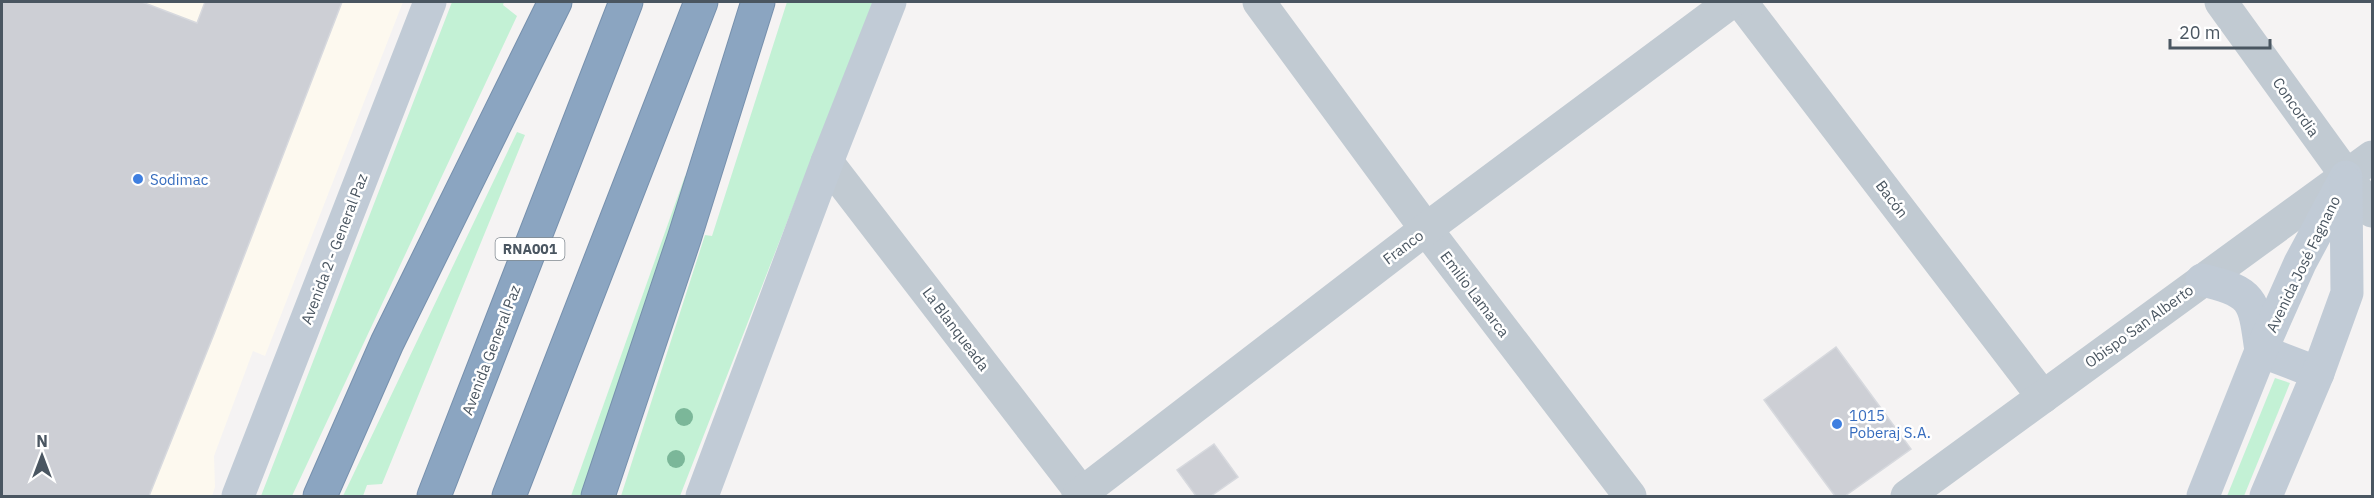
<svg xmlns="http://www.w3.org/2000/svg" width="2374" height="498" font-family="'IBM Plex Sans',sans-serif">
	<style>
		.commercial { fill: #fdf9ef }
		.green { fill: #c3f1d5 }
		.building { fill: #cdcfd5; stroke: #d7d9de; stroke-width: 1.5 }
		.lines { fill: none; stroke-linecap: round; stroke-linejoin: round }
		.highway-casing { stroke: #7690ad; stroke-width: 35 }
		.street { stroke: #c1cad2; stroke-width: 33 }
		.secondary { stroke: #c1cbd6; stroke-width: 33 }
		.highway { stroke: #8ba5c1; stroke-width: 33 }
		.tree { fill: #7bb799 }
		.shop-dot { fill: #3f7fe0; stroke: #fff; stroke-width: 2 }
		.labels { text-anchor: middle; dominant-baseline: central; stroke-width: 5; stroke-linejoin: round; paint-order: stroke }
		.shield { fill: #fff; stroke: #808990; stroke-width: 1.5 }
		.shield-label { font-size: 14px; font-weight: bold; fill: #4a5661 }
		.street-label { font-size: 15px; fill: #4a5661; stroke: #fff }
		.shop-label { font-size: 15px; fill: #366cbe; stroke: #fff; text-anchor: start }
	</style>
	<rect width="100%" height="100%" fill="#f5f3f3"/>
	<polygon class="commercial" points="2,2 403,2 265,356 253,351 214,456 215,487 212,496 2,496"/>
	<g class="green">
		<polygon points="452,2 504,2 503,5 517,16 292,496 261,496"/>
		<polygon points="787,2 873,2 680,496 621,496 705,235 712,236"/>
		<polygon points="517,132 525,135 382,484 367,485 363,496 343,496"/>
		<polygon points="685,176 689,178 581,496 571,496"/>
		<polygon points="2275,378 2290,383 2244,496 2227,496"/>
	</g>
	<g class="building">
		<polygon points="2,2 142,2 197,23 205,2 342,2 214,334 149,496 2,496"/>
		<polygon points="1836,347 1911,449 1845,496 1835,496 1764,400"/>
		<polygon points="1214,444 1238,477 1211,496 1196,496 1177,470"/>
	</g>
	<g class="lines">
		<g class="highway-casing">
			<g id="highway">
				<polyline points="320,496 387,343 555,2"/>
				<polyline points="434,496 626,2"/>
				<polyline points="509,496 701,2"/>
				<polyline points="598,496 684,239 758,2"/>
			</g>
		</g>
		<g class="street">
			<polyline points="1259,2 1426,229 1630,496"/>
			<polyline points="1741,2 2043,397"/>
			<polyline points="2221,2 2372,211"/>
			<polyline points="827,162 1084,496"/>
			<polyline points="1078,496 1426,229 1731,2"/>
			<polyline points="1907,496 2372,157"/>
		</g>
		<g class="secondary">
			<path d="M 2202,280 C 2255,292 2254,301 2261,351"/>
			<polyline points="2261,351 2318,373"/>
			<polyline points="238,496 430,2"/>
			<polyline points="702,496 827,162 890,2"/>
			<polyline points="2203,496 2261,351 2300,263 2346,177"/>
			<polyline points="2266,496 2318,373 2347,293 2346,182"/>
		</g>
		<use href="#highway" class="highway"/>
	</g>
	<g class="tree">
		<circle cx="684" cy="417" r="9"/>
		<circle cx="676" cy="459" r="9"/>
	</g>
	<g class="shop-dot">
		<circle cx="138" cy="179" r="6"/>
		<circle cx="1837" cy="424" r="6"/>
	</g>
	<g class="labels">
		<rect class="shield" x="495.5" y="238" width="69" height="22" rx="4.5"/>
		<g class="shield-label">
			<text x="530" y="249">RNA001</text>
		</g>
		<g class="street-label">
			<text transform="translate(2296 107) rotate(55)">Concordia</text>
			<text transform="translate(1892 199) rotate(53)">Bacón</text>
			<text transform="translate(1403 247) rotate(-37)">Franco</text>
			<text transform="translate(334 249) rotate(-69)">Avenida 2 - General Paz</text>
			<text transform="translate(2303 264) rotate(-64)">Avenida José Fagnano</text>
			<text transform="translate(1475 294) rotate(53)">Emilio Lamarca</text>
			<text transform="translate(2139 326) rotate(-36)">Obispo San Alberto</text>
			<text transform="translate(956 329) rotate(53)">La Blanqueada</text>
			<text transform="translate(491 350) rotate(-69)">Avenida General Paz</text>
		</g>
		<g class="shop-label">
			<text x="150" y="179">Sodimac</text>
			<text x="1849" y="415">1015<tspan x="1849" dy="17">Poberaj S.A.</tspan></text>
		</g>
	</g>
	<rect width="2374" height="498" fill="none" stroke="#4a5661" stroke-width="6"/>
	<g transform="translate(42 456)" stroke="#ffffff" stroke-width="4.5" paint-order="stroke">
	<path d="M0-4.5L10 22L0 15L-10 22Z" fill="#4a5661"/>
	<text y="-9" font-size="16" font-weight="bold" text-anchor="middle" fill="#4a5661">N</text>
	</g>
	<path d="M2170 39v9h100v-9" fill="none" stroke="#4a5661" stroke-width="3"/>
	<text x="2179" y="39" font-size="18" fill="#4a5661" stroke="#ffffff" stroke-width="4.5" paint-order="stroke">20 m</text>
</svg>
